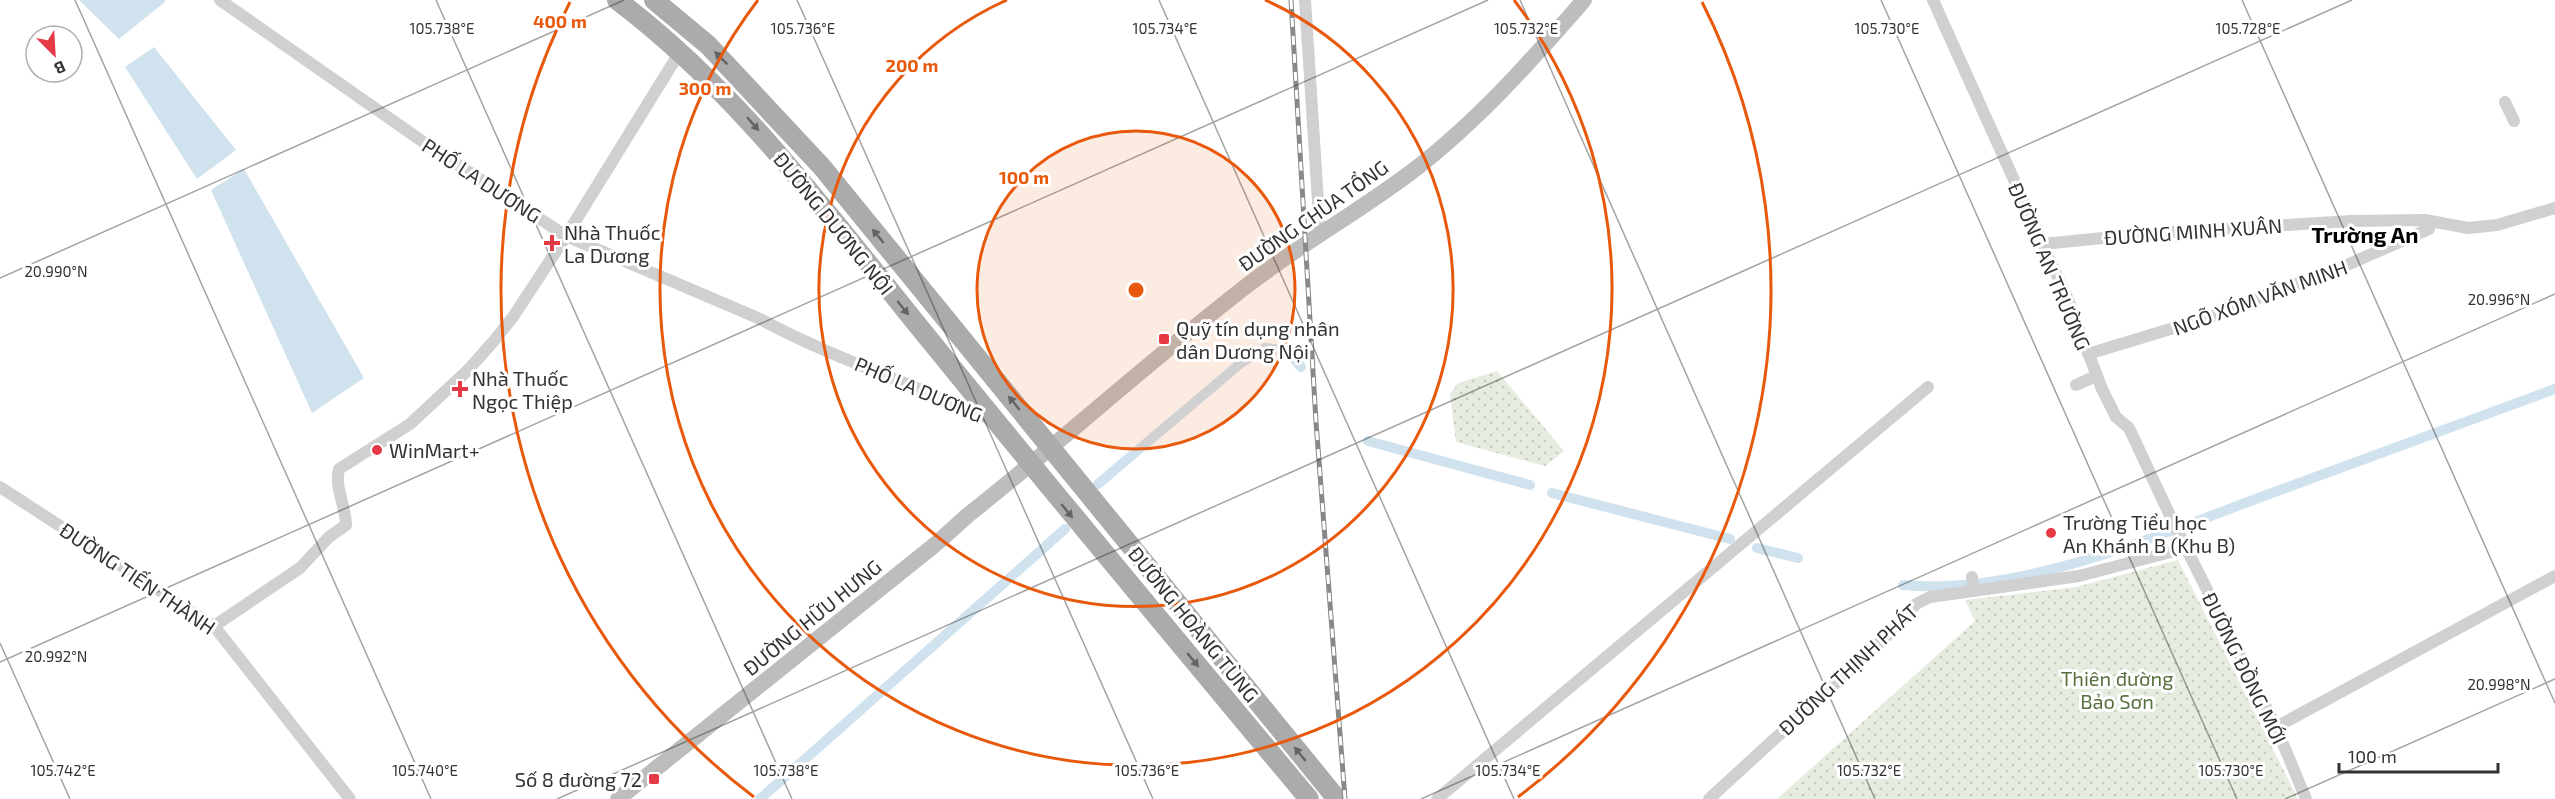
<svg xmlns="http://www.w3.org/2000/svg" width="2555" height="799" font-family="'Exo 2',sans-serif">
	<style>
		.park { fill: url(#park-dots) }
		.water { fill: #cfe2ee }
		.lines { fill: none; stroke-linecap: round; stroke-linejoin: round }
		.canal { stroke: #cfe2ee; stroke-width: 10 }
		.street { stroke: #d0d0d0; stroke-width: 12 }
		.secondary { stroke: #bdbdbd; stroke-width: 16 }
		.primary { stroke: #ababab; stroke-width: 20 }
		.rail-casing { stroke: #888; stroke-width: 5 }
		.rail { stroke: #fff; stroke-width: 3; stroke-dasharray: 9; stroke-linecap: butt }
		.oneway { fill: #636363 }
		.ticks { fill: none; stroke: #333; stroke-width: 1.5; stroke-opacity: 0.45 }
		.ring { fill: none; stroke: #e8590c; stroke-width: 3 }
		.poi-dot { fill: #e63946; stroke: #fff; stroke-width: 2 }
		.labels { text-anchor: middle; dominant-baseline: central; stroke-width: 6; stroke-linejoin: round; paint-order: stroke }
		.street-label { font-size: 20px; fill: #333; stroke: #fff }
		.poi-label { font-size: 20px; fill: #333; stroke: #fff; text-anchor: start }
		.park-label { font-size: 20px; fill: #56703f; stroke: #fff }
		.quarter-label { font-size: 22px; font-weight: bold; fill: #000; stroke: #fff }
		.ticks-label { font-size: 15px; text-anchor: middle; fill: #333; stroke: #fff; stroke-width: 6; stroke-linejoin: round; paint-order: stroke }
		.centre { fill: #e8590c; stroke: #fff; stroke-width: 3 }
		.ring-label { font-size: 18px; text-anchor: middle; font-weight: bold; fill: #e8590c; stroke: #fff; stroke-width: 6; stroke-linejoin: round; paint-order: stroke }
	</style>
	<defs>
		<pattern id="park-dots" width="8" height="8" patternUnits="userSpaceOnUse" patternTransform="scale(1.5)"><rect width="8" height="8" fill="#e6ecdf"/><path d="M2 2h.1M6 6h.1" fill="none" stroke="#c6cbc0" stroke-width="1.8" stroke-linecap="round"/></pattern>
	</defs>
	<rect width="100%" height="100%" fill="#fff"/>
	<g class="park">
		<polygon points="1497,371 1564,451 1545,466 1456,442 1450,394 1458,383"/>
		<polygon points="2178,560 2298,799 1777,799 1975,621 1965,600 2076,587"/>
	</g>
	<g class="water">
		<polygon points="79,0 165,0 165,2 119,39"/>
		<polygon points="154,47 236,150 197,179 125,67"/>
		<polygon points="244,169 364,378 312,413 211,190"/>
	</g>
	<g class="lines">
		<g class="canal">
			<polyline points="1368,441 1530,485"/>
			<polyline points="1098,484 1241,363 1265,348 1288,351 1301,367"/>
			<polyline points="1552,493 1730,539"/>
			<polyline points="1757,548 1798,558"/>
			<path d="M 1903,585 C 2018,596 2154,537 2261,497 C 2359,461 2457,425 2555,389"/>
			<polyline points="760,799 1065,529"/>
		</g>
		<g class="street">
			<path d="M 220,0 L 419,139 L 566,236 L 758,318 C 832,358 914,384 990,419"/>
			<polyline points="1305,0 1320,233"/>
			<polyline points="1933,0 2069,302 2102,389 2116,417 2129,428 2173,522 2276,727 2306,799"/>
			<polyline points="2505,102 2514,121"/>
			<polyline points="2043,244 2152,233 2351,221 2425,220 2468,228 2497,225 2555,208"/>
			<polyline points="2088,354 2236,309 2247,302 2340,268 2429,229"/>
			<polyline points="2076,385 2096,376"/>
			<polyline points="0,487 214,626 350,799"/>
			<polyline points="1972,577 1974,591"/>
			<path d="M 214,626 L 300,568 L 329,537 L 346,525 C 346,507 334,486 339,469 L 410,424 L 467,371 L 493,342 L 513,317 L 566,236 L 681,50"/>
			<polyline points="2276,727 2555,576"/>
			<polyline points="1437,799 1928,387"/>
			<polyline points="1709,799 1889,634 1916,604 1930,597 2079,576 2186,548"/>
		</g>
		<path class="secondary" d="M 618,799 L 937,543 L 968,515 C 1063,440 1153,358 1249,284 C 1301,244 1358,212 1410,173 C 1475,124 1531,61 1584,0"/>
		<g class="primary">
			<path d="M 617,0 C 743,95 834,223 933,344 C 1057,497 1183,648 1309,799"/>
			<polyline points="654,0 708,45 822,167 1337,799"/>
		</g>
		<g class="rail-casing">
			<polyline id="rail" points="1291,0 1316,422 1345,799"/>
		</g>
		<use href="#rail" class="rail"/>
	</g>
	<defs><path id="oneway-solid" d="M-6-.8H1V-3.2L6.5 0L1 3.2V.8H-6Z" transform="scale(1.5)"/></defs>
	<g class="oneway">
		<use href="#oneway-solid" transform="translate(721 58) rotate(-135)"/>
		<use href="#oneway-solid" transform="translate(753 124) rotate(49)"/>
		<use href="#oneway-solid" transform="translate(878 236) rotate(-129)"/>
		<use href="#oneway-solid" transform="translate(903 308) rotate(51)"/>
		<use href="#oneway-solid" transform="translate(1014 403) rotate(-129)"/>
		<use href="#oneway-solid" transform="translate(1067 511) rotate(51)"/>
		<use href="#oneway-solid" transform="translate(1193 660) rotate(50)"/>
		<use href="#oneway-solid" transform="translate(1300 754) rotate(-129)"/>
	</g>
	<path class="ticks" d="M 75,0 L 431,799M 436,0 L 792,799M 797,0 L 1153,799M 1159,0 L 1514,799M 1520,0 L 1875,799M 1881,0 L 2237,799M 2242,0 L 2555,703M 0,278 L 624,0M 0,643 L 70,799M 0,662 L 1488,0M 557,799 L 2352,0M 1421,799 L 2555,294M 2285,799 L 2555,679"/>
	<circle cx="1136" cy="290" r="159" fill="#e8590c" fill-opacity=".12"/>
	<g class="ring">
		<circle cx="1136" cy="290" r="159"/>
		<path d="M1265 0A317 317 0 1 1 1007 0"/>
		<path d="M1514 0A476 476 0 1 1 758 0"/>
		<path d="M754 797A635 635 0 0 1 570 2M1702 2A635 635 0 0 1 1518 797"/>
	</g>
	<g class="poi-dot">
		<path d="M549 234h6v6h6v6h-6v6h-6v-6h-6v-6h6z"/>
		<rect x="1158" y="333" width="12" height="12" rx="3"/>
		<path d="M457 380h6v6h6v6h-6v6h-6v-6h-6v-6h6z"/>
		<circle cx="377" cy="450" r="6"/>
		<circle cx="2051" cy="533" r="6"/>
		<rect x="648" y="773" width="12" height="12" rx="3"/>
	</g>
	<g class="labels">
		<g class="street-label">
			<text transform="translate(482 180) rotate(33)">PHỐ LA DƯƠNG</text>
			<text transform="translate(1313 215) rotate(-35)">ĐƯỜNG CHÙA TỔNG</text>
			<text transform="translate(834 223) rotate(51)">ĐƯỜNG DƯƠNG NỘI</text>
			<text transform="translate(2193 231) rotate(-4)">ĐƯỜNG MINH XUÂN</text>
			<text transform="translate(2050 266) rotate(67)">ĐƯỜNG AN TRƯỜNG</text>
			<text transform="translate(2260 297) rotate(-20)">NGÕ XÓM VĂN MINH</text>
			<text transform="translate(919 389) rotate(23)">PHỐ LA DƯƠNG</text>
			<text transform="translate(138 578) rotate(34)">ĐƯỜNG TIẾN THÀNH</text>
			<text transform="translate(812 617) rotate(-39)">ĐƯỜNG HỮU HƯNG</text>
			<text transform="translate(1194 624) rotate(51)">ĐƯỜNG HOÀNG TÙNG</text>
			<text transform="translate(2245 668) rotate(64)">ĐƯỜNG ĐỒNG MỚI</text>
			<text transform="translate(1848 669) rotate(-43)">ĐƯỜNG THỊNH PHÁT</text>
		</g>
		<g class="poi-label">
			<text x="564" y="232">Nhà Thuốc<tspan x="564" dy="23">La Dương</tspan></text>
			<text x="1176" y="328">Quỹ tín dụng nhân<tspan x="1176" dy="23">dân Dương Nội</tspan></text>
			<text x="472" y="378">Nhà Thuốc<tspan x="472" dy="23">Ngọc Thiệp</tspan></text>
			<text x="389" y="450">WinMart+</text>
			<text x="2063" y="522">Trường Tiểu học<tspan x="2063" dy="23">An Khánh B (Khu B)</tspan></text>
			<text x="642" y="779" text-anchor="end">Số 8 đường 72</text>
		</g>
		<g class="park-label">
			<text x="2117" y="678">Thiên đường<tspan x="2117" dy="23">Bảo Sơn</tspan></text>
		</g>
		<g class="quarter-label">
			<text x="2365" y="234">Trường An</text>
		</g>
	</g>
	<g class="ticks-label">
		<text x="442" y="34">105.738°E</text>
		<text x="803" y="34">105.736°E</text>
		<text x="1165" y="34">105.734°E</text>
		<text x="1526" y="34">105.732°E</text>
		<text x="1887" y="34">105.730°E</text>
		<text x="2248" y="34">105.728°E</text>
		<text x="56" y="277">20.990°N</text>
		<text x="2499" y="305">20.996°N</text>
		<text x="56" y="662">20.992°N</text>
		<text x="2499" y="690">20.998°N</text>
		<text x="63" y="776">105.742°E</text>
		<text x="425" y="776">105.740°E</text>
		<text x="786" y="776">105.738°E</text>
		<text x="1147" y="776">105.736°E</text>
		<text x="1508" y="776">105.734°E</text>
		<text x="1869" y="776">105.732°E</text>
		<text x="2231" y="776">105.730°E</text>
	</g>
	<circle cx="1136" cy="290" r="9" class="centre"/>
	<g class="ring-label">
		<text x="560" y="28">400 m</text>
		<text x="912" y="72">200 m</text>
		<text x="705" y="95">300 m</text>
		<text x="1024" y="184">100 m</text>
	</g>
	<g transform="translate(54 54) rotate(156)"><circle r="28" fill="#ffffff" stroke="#adadad" stroke-width="1.5"/>
	<path d="M0-4.5L10 22L0 15L-10 22Z" fill="#e63946"/>
	<text y="-9" font-size="16" font-weight="bold" text-anchor="middle" fill="#333333">B</text>
	</g>
	<path d="M2339 763v9h159v-9" fill="none" stroke="#333333" stroke-width="3"/>
	<text x="2348" y="763" font-size="18" fill="#333333" stroke="#ffffff" stroke-width="4.5" paint-order="stroke">100 m</text>
</svg>
